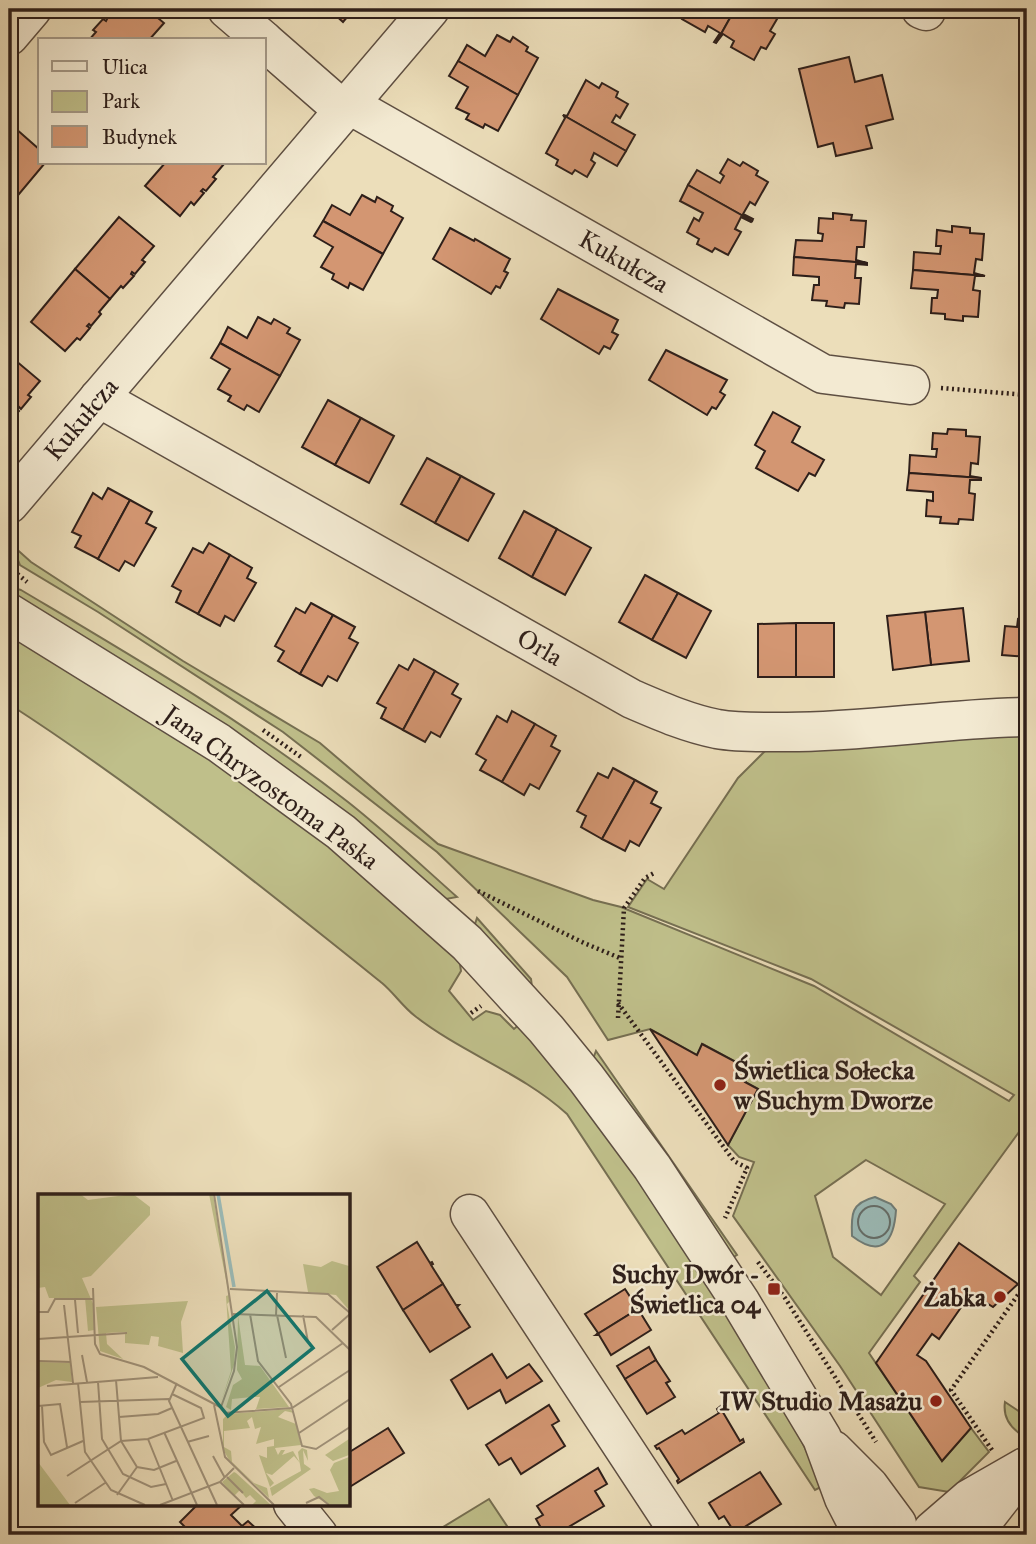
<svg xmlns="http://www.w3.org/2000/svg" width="1036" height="1544" font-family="'IM FELL Great Primer',serif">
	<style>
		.green { fill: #bfbf8a; stroke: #766f52; stroke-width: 2; fill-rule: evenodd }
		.water { fill: #9bbbb8; stroke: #6f7d79; stroke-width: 2 }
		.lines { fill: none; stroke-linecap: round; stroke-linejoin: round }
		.shore { stroke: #646d69; stroke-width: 2 }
		.building { fill: #d39672; stroke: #2e1f1a; stroke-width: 2 }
		.minor-casing { stroke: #5e4f42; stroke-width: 41 }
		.path { stroke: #2e1f1a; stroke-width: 4.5; stroke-dasharray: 2 3.5; stroke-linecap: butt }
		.minor { stroke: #f3ead2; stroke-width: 38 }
		.poi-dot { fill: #8f2418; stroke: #f3ead2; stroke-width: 2.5 }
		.labels { text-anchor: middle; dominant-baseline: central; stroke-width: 5; stroke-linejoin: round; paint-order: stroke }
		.street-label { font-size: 26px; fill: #2e1f1a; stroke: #f3ead2 }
		.poi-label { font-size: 26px; font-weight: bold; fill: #2e1f1a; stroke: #f3ead2; text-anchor: end }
		.inset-river { fill: none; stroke: #9bbbb8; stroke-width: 3.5 }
		.inset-road { fill: none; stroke: #a0927a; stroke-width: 2 }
		.view { fill: #0f766e; fill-opacity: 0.15; stroke: #0f766e; stroke-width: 3.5 }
		.inset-edge { fill: none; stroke: #2e1f1a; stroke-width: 3.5 }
	</style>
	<rect width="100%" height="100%" fill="#ecdeba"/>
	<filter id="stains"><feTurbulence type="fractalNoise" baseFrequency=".00286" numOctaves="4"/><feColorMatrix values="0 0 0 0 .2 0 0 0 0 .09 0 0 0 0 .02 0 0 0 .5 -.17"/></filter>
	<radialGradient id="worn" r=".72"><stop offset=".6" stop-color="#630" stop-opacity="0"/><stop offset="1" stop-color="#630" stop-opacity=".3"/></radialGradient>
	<g class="green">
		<path d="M 12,545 L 31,562 L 183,661 L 320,743 L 438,844 L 593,900 L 621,907 L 814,986 L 1009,1101 L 1014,1095 L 811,979 L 628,907 L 647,879 L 664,889 L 738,778 L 767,749 L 1027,731 L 1027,1121 L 914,1276 L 920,1282 L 869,1353 L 942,1461 L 971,1428 L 989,1452 L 949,1492 L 919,1487 L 840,1366 L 733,1216 L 754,1162 L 739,1157 L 728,1145 L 758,1089 L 745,1082 L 750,1070 L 703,1044 L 697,1055 L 650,1029 L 608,1040 L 567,977 L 437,852 L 283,732 L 98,612 L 20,565 ZM 866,1160 L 945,1204 L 881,1295 L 833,1257 L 815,1196 Z"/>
		<path d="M 13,588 L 21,590 C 132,656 246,722 348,802 C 386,832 421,865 457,897 L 446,899 L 9,597 L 9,592 Z"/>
		<path d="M 9,630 L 207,752 L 312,828 L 459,958 L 461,971 L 449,991 L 473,1020 L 486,1011 L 500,1015 L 514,1029 L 521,1023 L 614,1138 L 788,1412 L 823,1486 L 815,1490 L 567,1114 C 522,1073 462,1053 415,1016 C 403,1007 394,993 382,983 C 261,886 139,788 9,704 Z"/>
		<polygon points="477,918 531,979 532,987 474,927"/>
		<polygon points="596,1051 737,1255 730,1259 593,1059"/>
		<path d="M 1005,1402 L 1023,1414 L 1027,1408 L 1027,1430 L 1019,1433 C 1008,1425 1003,1415 1005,1402 Z"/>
		<polygon points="489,1499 513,1535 430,1535"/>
	</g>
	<path class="water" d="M 875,1197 L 891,1204 L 896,1210 C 894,1241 882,1259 852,1236 C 851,1214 851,1203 875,1197 Z"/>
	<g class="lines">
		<circle class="shore" cx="874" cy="1222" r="16"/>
	</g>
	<g class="building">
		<polygon points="111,9 147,9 164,23 149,40 89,40 96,32 93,30 103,19 106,21 107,19 105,16"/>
		<polygon points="319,9 352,9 353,10 343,22 332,12 328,16"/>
		<polygon points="687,9 735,9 716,43 714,42 720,33 708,26 705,32 682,19"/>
		<polygon points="735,9 755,9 754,11 761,15 764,11 777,19 770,31 775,34 766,49 761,47 754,60 731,47 734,41 723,34 716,43"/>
		<polygon points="497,35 510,42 513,37 528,47 526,51 538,58 518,95 458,61 467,45 485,56"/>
		<polygon points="849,57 855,82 882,75 893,119 866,126 872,148 836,156 833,143 818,147 799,69"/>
		<polygon points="458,61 518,95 498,131 485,124 483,128 466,119 469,114 456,108 468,87 449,76"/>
		<polygon points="586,80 599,88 602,83 618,92 616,97 628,104 620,118 616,115 612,122 635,135 626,151 563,115 567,116"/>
		<polygon points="563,115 626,151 617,166 594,153 591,160 595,163 587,177 575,170 572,174 556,165 558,160 546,153 565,118"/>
		<polygon points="15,128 40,150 40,163 45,163 9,206 9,135"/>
		<polygon points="728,159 740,166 743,162 758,171 756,175 768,182 755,205 750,202 743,214 753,219 752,221 688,185 697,170 720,183 724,176 720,173"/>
		<polygon points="165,163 223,163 224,164 213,177 216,179 206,191 203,189 201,191 204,193 194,205 191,202 180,216 145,186"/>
		<polygon points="688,185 752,221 751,222 741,217 735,229 741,232 728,255 715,248 712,252 697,244 699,239 687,232 694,218 699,221 703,213 680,201"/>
		<polygon points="362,195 375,202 377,197 393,206 391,211 403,218 383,254 323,221 332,205 350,215"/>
		<polygon points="833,213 852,215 851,220 866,221 864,247 857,247 856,260 867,263 794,257 796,240 822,241 823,234 818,233 819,218 833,219"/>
		<polygon points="119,217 154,246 142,260 145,262 135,274 132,272 131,274 134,276 123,288 121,286 110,299 75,269"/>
		<polygon points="323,221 383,254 363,290 350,283 348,288 332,279 334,274 321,267 333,247 314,236"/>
		<polygon points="952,226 970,228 970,233 984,234 982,260 976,259 974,273 985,276 913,270 914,252 940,254 941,246 936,246 937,230 952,232"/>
		<polygon points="450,228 474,241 475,239 510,259 504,271 508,273 500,288 496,286 491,294 433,259"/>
		<polygon points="794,257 867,263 867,265 856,264 855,278 861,278 859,304 845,303 844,308 826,306 827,301 812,300 814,285 819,285 819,277 793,275"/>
		<polygon points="75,269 110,299 99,312 101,314 91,326 89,324 87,326 90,328 80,340 77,338 65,351 31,322"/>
		<polygon points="913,270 985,276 975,276 973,290 980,291 978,317 963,316 963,321 945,319 945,314 931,313 932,298 937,298 938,290 911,288"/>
		<polygon points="558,289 618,320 612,332 618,335 610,349 604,346 599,354 541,319"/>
		<polygon points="258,317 271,324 274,319 290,328 287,333 300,340 280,376 220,343 228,327 247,338"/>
		<polygon points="220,343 280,376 259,412 247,405 244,410 228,401 231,396 218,389 230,369 211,358"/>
		<polygon points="666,350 727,380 720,392 725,395 716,409 712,407 707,415 649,380"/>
		<polygon points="9,355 40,381 28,395 31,397 21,409 18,406 16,408 19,411 9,422"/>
		<polygon points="328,400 361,418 335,465 302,447"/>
		<polygon points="773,412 800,427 792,442 824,460 815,476 809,473 798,491 756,468 765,451 755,445"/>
		<polygon points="361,418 394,436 369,483 335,465"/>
		<polygon points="948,429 966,430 966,436 980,437 978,464 971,463 970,476 981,478 909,473 910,455 936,457 937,449 932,449 933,433 947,434"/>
		<polygon points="427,458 461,476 435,523 401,504"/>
		<polygon points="909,473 981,478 981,480 970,480 969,493 975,494 973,520 959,519 958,524 940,523 941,517 926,516 927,500 933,501 933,492 907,490"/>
		<polygon points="461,476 494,494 468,541 435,523"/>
		<polygon points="108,488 130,500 98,559 75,547 81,536 72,532 93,493 102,499"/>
		<polygon points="130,500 152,512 146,523 156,528 134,566 125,561 119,571 98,559"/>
		<polygon points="524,511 557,529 532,577 499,558"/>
		<polygon points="557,529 591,548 565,595 532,577"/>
		<polygon points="209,543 230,555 198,614 176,602 181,591 172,586 193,548 203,553"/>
		<polygon points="230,555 252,568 247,578 256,583 234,621 225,616 220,626 198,614"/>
		<polygon points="645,575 678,593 652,640 619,622"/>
		<polygon points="678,593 711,611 686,658 652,640"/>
		<polygon points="311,603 333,615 300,674 278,661 284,651 275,646 296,608 305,613"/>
		<polygon points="963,608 969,661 931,665 925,612"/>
		<polygon points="925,612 931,665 893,670 887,616"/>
		<polygon points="333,615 355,627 349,638 358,643 337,681 328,676 322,686 300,674"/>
		<polygon points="1018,619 1027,621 1027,657 1002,655 1005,626 1017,627"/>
		<rect x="796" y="623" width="38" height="54"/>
		<polygon points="796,623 796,677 758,677 758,624"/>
		<polygon points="414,659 435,671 403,730 381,718 386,708 377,703 399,665 408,670"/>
		<polygon points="435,671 458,684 452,694 461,699 440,737 431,732 425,742 403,730"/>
		<polygon points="512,711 535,724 502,782 480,770 486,760 476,754 497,716 507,722"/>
		<polygon points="535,724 556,736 551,746 560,751 539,789 530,784 524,795 502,782"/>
		<polygon points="613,768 635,780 602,839 581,827 586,816 577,811 598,773 608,778"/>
		<polygon points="635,780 657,792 651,803 661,808 639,846 630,841 625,851 602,839"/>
		<polygon points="650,1029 697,1055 702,1044 751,1070 745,1082 758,1089 728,1145"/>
		<polygon points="417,1242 430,1263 432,1262 433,1264 431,1265 443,1284 403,1310 377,1267"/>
		<polygon points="959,1243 1018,1284 993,1307 971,1293 939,1339 932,1334 917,1355 926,1361 971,1428 942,1461 876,1363"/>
		<polygon points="443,1284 456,1305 459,1305 457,1307 470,1327 430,1352 403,1310"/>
		<polygon points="625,1289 638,1309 596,1335 598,1333 585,1314"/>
		<polygon points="638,1309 651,1330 611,1355 599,1335 596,1335"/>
		<polygon points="649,1347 656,1360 625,1379 617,1366"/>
		<polygon points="492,1354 507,1378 529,1364 542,1381 506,1403 500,1390 468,1409 451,1380"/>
		<polygon points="656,1360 670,1381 666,1383 675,1397 647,1414 625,1379"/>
		<polygon points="549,1405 559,1421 552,1425 565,1446 521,1474 511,1458 499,1465 486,1445"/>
		<polygon points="722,1405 723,1408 721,1409 740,1441 743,1439 744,1442 678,1483 677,1481 679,1479 659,1448 657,1449 655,1446 682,1430 685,1434 719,1413 717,1409"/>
		<polygon points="388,1428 404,1453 348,1488 348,1453"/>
		<polygon points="598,1468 607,1484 595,1491 604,1506 555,1535 545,1535 536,1519 543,1515 537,1506"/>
		<polygon points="760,1472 781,1504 735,1533 724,1516 719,1519 709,1503"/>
		<polygon points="198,1504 243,1504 231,1515 242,1526 248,1521 263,1535 217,1535 214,1532 211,1535 193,1535 180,1522"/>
	</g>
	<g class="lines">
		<g class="minor-casing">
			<g id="minor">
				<polyline points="227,9 263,40"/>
				<polyline points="921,9 926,11"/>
				<polyline points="9,36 32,9"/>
				<polyline points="264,41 343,110"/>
				<polyline points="348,104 823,374 910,385"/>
				<path d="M 99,398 L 632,699 C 660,711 687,723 717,729 C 740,733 764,732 787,732 C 867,732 947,718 1027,717"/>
				<polyline points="9,504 430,9"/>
				<polyline points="9,613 219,743 341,832 467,943 546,1029 586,1078 652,1167 741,1303 822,1438 844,1498 863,1535"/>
				<polyline points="470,1214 681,1535"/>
				<polyline points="833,1450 869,1486 897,1524"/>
				<polyline points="293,1504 318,1535"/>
				<polyline points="932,1531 969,1499 1025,1467"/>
				<polyline points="972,1535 1011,1485"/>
			</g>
		</g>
		<g class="path">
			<polyline points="941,388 1027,395"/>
			<polyline points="9,567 27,582"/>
			<polyline points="263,730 301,757"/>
			<polyline points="478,891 584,943 620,958"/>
			<polyline points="618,1003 734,1161 747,1168 725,1218"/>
			<polyline points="471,1013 481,1006"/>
			<polyline points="618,1018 624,908 645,878 656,872"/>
			<polyline points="758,1262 785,1298 876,1442"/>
			<polyline points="992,1450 951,1390 1027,1282"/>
		</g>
		<use href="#minor" class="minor"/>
	</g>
	<g class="poi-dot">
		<circle cx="720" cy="1085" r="7"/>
		<rect x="767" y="1282" width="14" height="14" rx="3.5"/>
		<circle cx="1000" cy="1297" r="7"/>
		<circle cx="936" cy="1401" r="7"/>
	</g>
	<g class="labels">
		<g class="street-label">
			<text transform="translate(624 261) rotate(30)">Kukułcza</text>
			<text transform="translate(81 419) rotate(-50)">Kukułcza</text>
			<text transform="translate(540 647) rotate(30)">Orla</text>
			<text transform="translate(271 787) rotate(36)">Jana Chryzostoma Paska</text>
		</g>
		<g class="poi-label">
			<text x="734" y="1070" text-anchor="start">Świetlica Sołecka<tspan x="734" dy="30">w Suchym Dworze</tspan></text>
			<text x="760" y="1274">Suchy Dwór -<tspan x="760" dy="30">Świetlica 04</tspan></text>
			<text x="986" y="1297">Żabka</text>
			<text x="922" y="1401">IW Studio Masażu</text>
		</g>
	</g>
	<g transform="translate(38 1194)">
		<rect width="312" height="312" fill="#ecdeba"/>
		<path d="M 0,0 L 42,0 L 50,6 L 95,0 L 112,13 L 112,21 L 53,82 L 44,84 L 56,112 L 56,136 L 50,137 L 47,104 L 11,104 L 7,93 L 0,94 ZM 171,0 L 175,0 L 192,107 L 189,110 L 197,153 L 196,171 L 183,208 L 193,177 L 188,102 L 191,101 ZM 294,67 L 311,72 L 311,116 L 298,101 L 270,98 L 265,70 L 283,73 ZM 150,107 L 143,128 L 145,159 L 120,152 L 121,143 L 113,142 L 111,151 L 87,149 L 87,138 L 68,139 L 69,150 L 85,165 L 62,157 L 58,113 ZM 200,122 L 207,171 L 222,172 L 251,213 L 218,215 L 222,203 L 214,203 L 194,205 L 193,216 L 188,213 L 195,191 L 204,185 L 199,176 ZM 0,168 L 32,169 L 34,188 L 18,186 L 0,194 ZM 252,215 L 256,219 L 247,217 L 240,223 L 258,230 L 263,251 L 237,254 L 240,261 L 243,256 L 247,256 L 244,261 L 255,257 L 262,269 L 256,262 L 234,281 L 228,279 L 236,289 L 232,293 L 221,261 L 229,264 L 229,253 L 236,252 L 236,245 L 218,250 L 223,233 L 217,235 L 214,223 L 209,227 L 212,234 L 186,237 L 186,253 L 193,257 L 194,268 L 216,289 L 229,294 L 231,304 L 191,266 L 185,255 L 185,225 L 190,220 ZM 311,245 L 311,261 L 295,267 L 287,261 ZM 264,254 L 269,256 L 270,267 L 265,256 L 266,270 L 273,275 L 234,302 L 232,294 L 263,277 L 260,258 ZM 311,263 L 311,311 L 292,311 L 276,302 L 271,295 L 276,294 L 289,299 L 301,297 L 292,276 L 296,269 ZM 0,268 L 32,311 L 0,311 ZM 196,278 L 198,279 L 233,311 L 214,311 L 218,307 L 212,301 L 208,304 L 202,296 L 196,302 L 184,288 Z" fill="#bfbf8a"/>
		<path class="inset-river" d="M 180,0 L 196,93"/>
		<path class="inset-road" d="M 176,0 L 199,153 L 196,177 L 183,213M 55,94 L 57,150 L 62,160 L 106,173 L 182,213M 192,95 L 290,100 L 312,119M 37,106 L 40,139M 26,111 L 35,189M 0,118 L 10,118 L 17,105 L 56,105M 195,120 L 278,123 L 312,156M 212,120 L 220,167 L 253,210 L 264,252 L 278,255 L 312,233M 238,121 L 239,99M 239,121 L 248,164M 265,121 L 270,148M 294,136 L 312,120M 0,145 L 89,139M 44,161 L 49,188M 0,167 L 33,168M 78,186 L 83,247 L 99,273 L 116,276 L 138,267M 60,188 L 64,245 L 85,280 L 113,293 L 128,290M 40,189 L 47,258 L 73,296 L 107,311M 139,189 L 131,207 L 179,311M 9,192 L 120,183M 241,193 L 305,149M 42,208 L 131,205M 176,211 L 187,263 L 236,311M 0,212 L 22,210 L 29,253M 4,212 L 6,248 L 13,261 L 45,247M 186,219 L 254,214 L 312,176M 81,223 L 120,220 L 134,214M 126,238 L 159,311M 261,239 L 312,205M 110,245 L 135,307M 149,248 L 171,242M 175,262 L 187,284M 29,282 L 83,247 L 110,245 L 166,224 L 163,214 L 134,200M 189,283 L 205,299M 182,288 L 206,311M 79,301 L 99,273M 37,309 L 67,289M 268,309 L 281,303 L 291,311M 122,311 L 182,288 L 196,274"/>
		<path class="view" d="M 229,97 L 275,154 L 190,222 L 144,165 Z"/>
		<rect width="312" height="312" class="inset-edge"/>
	</g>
	<rect width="1036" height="1544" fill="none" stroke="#ecdeba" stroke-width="35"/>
	<rect x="10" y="10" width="1015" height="1523" fill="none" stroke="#2e1f1a" stroke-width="3.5"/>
	<rect x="18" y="18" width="1001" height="1509" fill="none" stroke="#2e1f1a" stroke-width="2"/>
	<rect x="38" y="38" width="228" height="126" fill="#f3ead2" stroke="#a49988" stroke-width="2"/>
	<rect x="52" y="61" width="35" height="10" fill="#f3ead2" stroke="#a49988" stroke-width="2"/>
	<text x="102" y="74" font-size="21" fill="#2e1f1a">Ulica</text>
	<rect x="52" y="91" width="35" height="21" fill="#bfbf8a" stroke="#a49988" stroke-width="2"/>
	<text x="102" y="108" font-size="21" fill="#2e1f1a">Park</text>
	<rect x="52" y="126" width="35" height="21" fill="#d39672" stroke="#a49988" stroke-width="2"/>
	<text x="102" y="144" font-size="21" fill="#2e1f1a">Budynek</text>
	<rect width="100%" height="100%" filter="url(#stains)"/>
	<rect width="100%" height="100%" fill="url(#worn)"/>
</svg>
